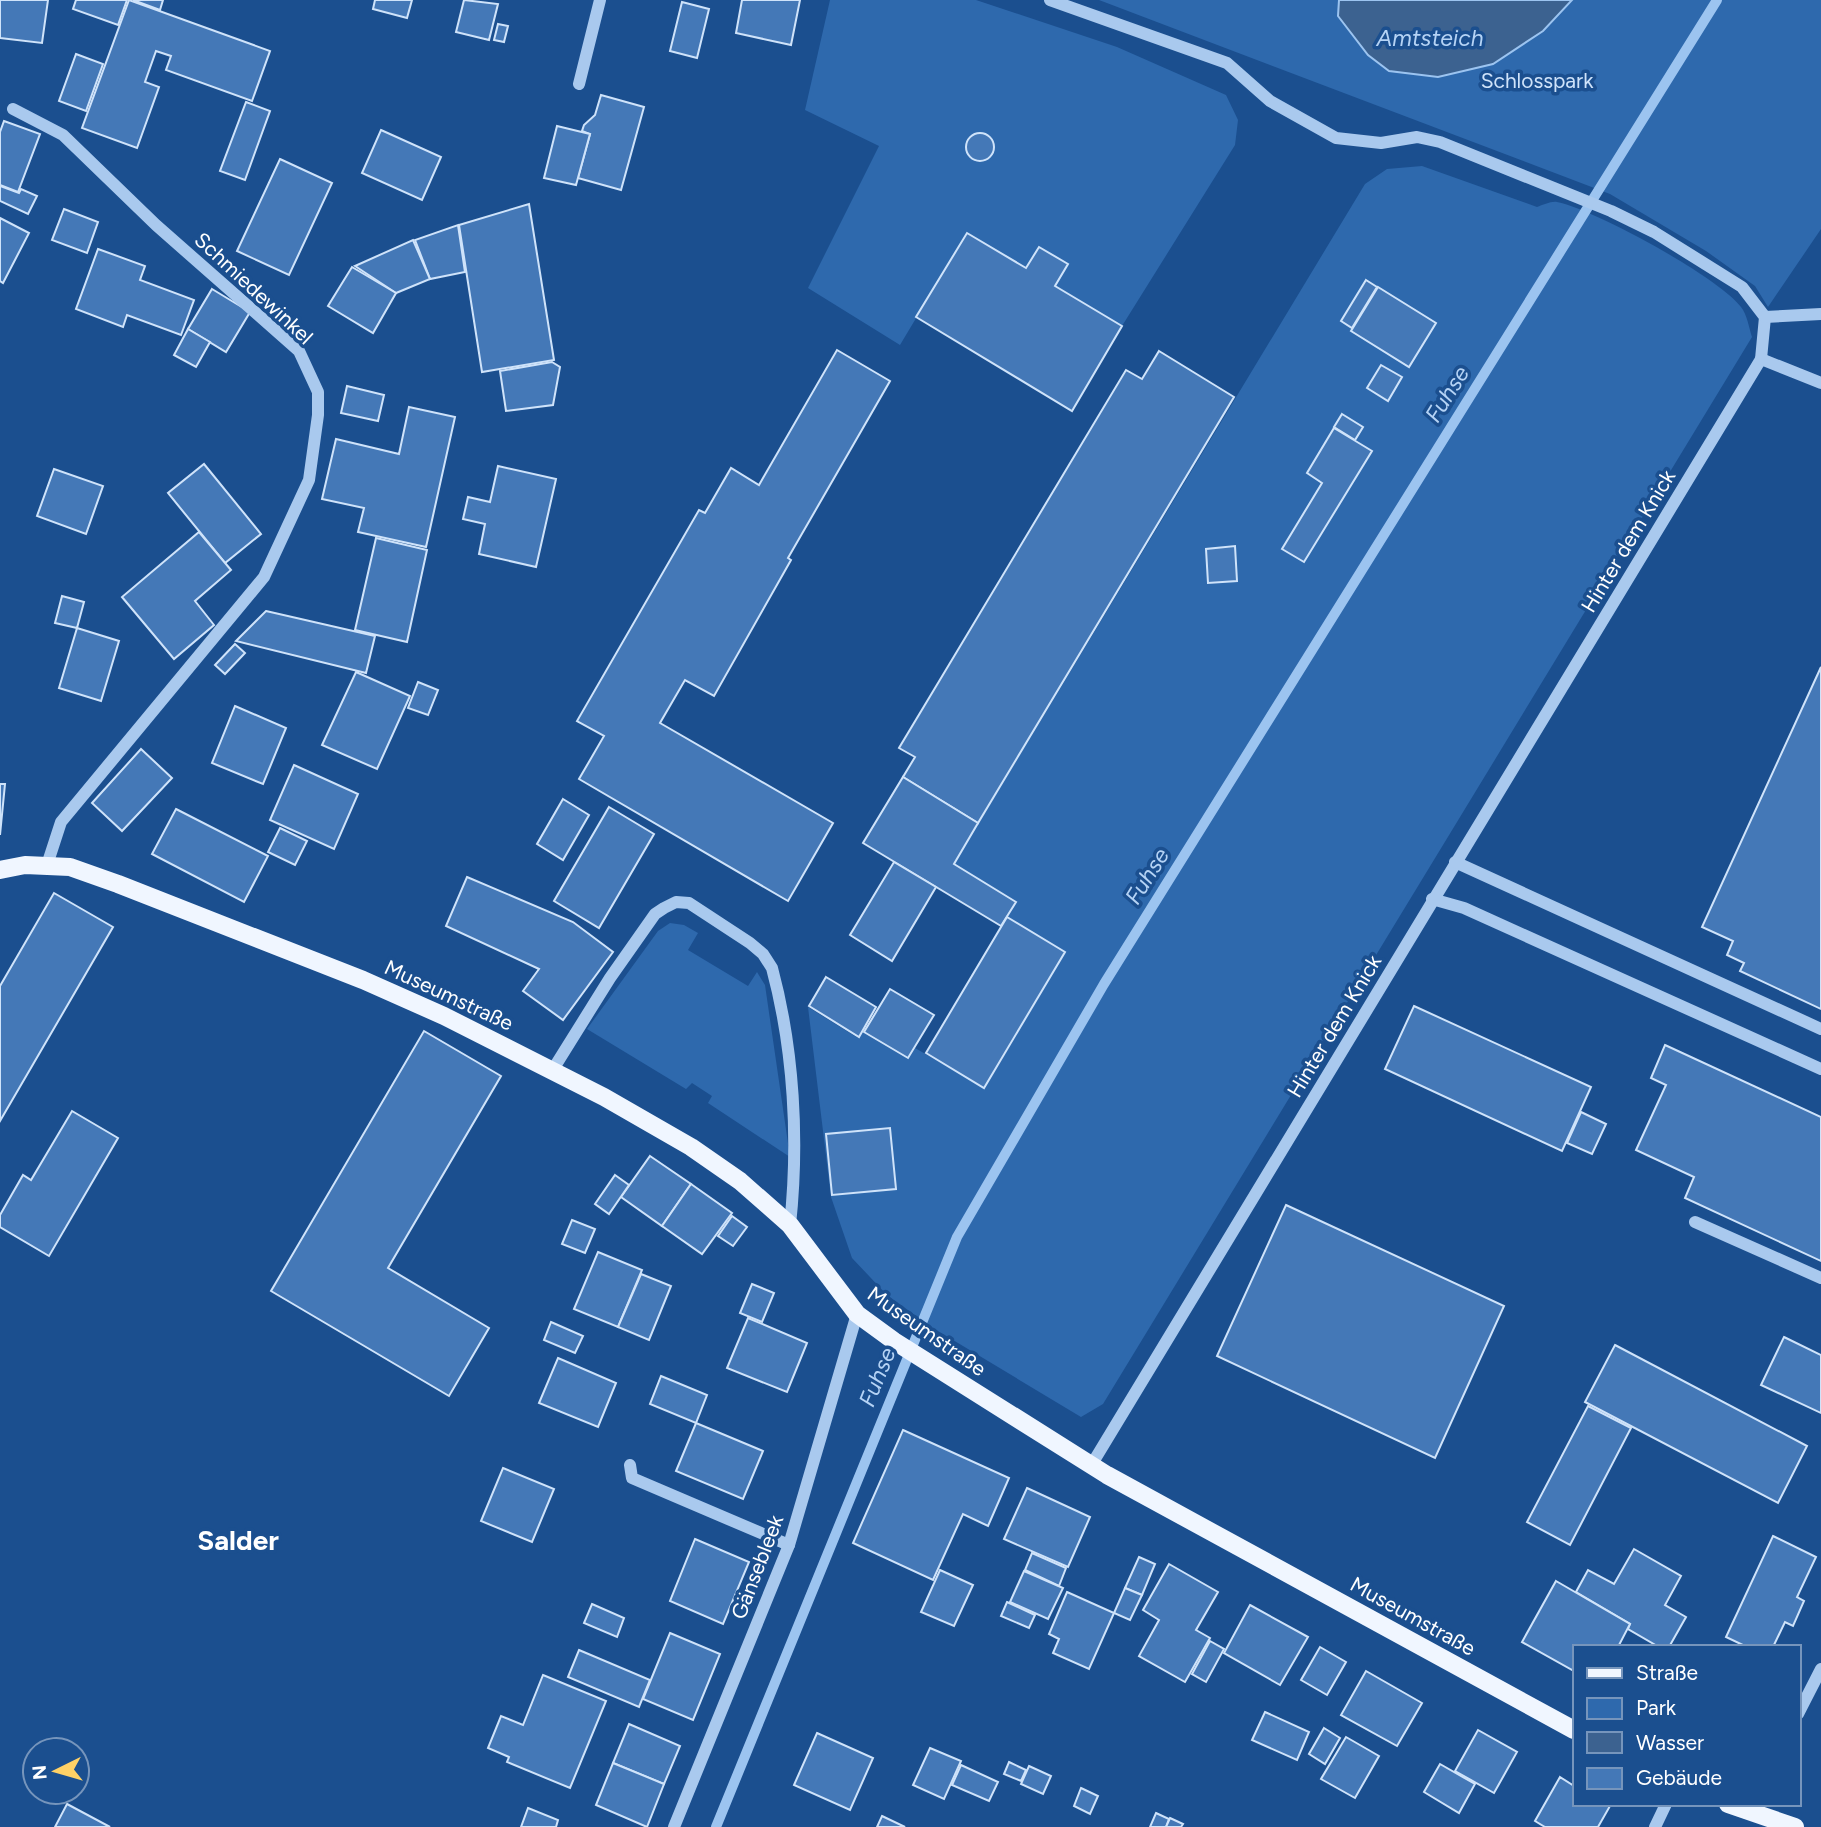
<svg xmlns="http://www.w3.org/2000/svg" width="1821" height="1827" font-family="Figtree,sans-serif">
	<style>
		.green { fill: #2e69ad }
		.water { fill: #3c6290; stroke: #9cc4f0; stroke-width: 2 }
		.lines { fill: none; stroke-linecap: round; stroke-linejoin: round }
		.stream { stroke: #9cc4f0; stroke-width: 10 }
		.building { fill: #4478b7; stroke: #cfe3fa; stroke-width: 2 }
		.minor { stroke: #a9c9ee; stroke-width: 12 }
		.major { stroke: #f0f6ff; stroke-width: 18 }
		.labels { text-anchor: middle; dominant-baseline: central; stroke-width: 7; stroke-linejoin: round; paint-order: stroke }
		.park-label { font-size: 21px; fill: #cfe3fa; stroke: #1b4f8f }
		.street-label { font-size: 21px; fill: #fff; stroke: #1b4f8f }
		.water-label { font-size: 23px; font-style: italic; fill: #b5d3f5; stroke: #1b4f8f }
		.district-label { font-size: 28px; font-weight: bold; fill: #fff; stroke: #1b4f8f }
	</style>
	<rect width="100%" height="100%" fill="#1b4f8f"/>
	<g class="green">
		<polygon points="830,0 976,0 1117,47 1226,95 1238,120 1235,145 1122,326 1055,286 1067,264 1039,247 1026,268 967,233 900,345 808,288 879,146 805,110"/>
		<polygon points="1099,0 1821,0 1821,229 1768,307 1755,286 1706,251 1610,194"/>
		<path d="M 1422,166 L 1537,207 C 1543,205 1551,201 1557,202 C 1596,210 1718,277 1741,307 C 1747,314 1749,328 1752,337 L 1103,1404 L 1081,1417 L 933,1328 L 887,1295 L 852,1258 L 831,1197 L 808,1007 L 858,1038 L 862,1032 L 908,1059 L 915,1048 L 985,1088 L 1065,953 L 1007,917 L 1016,901 L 954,864 L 1365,184 L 1387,169 Z"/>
		<polygon points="670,923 684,925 698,933 688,950 748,986 757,972 765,985 790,1157 708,1103 712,1096 692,1083 686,1089 587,1029 658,931"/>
	</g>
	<polygon class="water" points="1339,0 1572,0 1543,31 1493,64 1438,77 1389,71 1368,55 1338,16"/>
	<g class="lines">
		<polyline class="stream" points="716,1827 957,1237 1104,984 1717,0"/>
	</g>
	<g class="building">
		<polygon points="0,0 48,0 42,43 0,38"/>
		<polygon points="76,0 127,0 118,25 73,9"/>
		<polygon points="129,0 270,51 252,101 166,70 171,56 156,51 145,82 159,87 137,148 82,128"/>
		<polygon points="133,0 163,0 160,10"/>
		<polygon points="375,0 412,0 407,18 373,9"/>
		<polygon points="464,0 498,4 489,40 456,32"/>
		<polygon points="742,0 800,0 791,45 736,33"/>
		<polygon points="682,2 709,9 697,58 670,51"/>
		<polygon points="498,24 508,26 504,42 494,40"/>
		<polygon points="76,54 103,64 86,111 59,101"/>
		<polygon points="601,95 644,107 621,190 578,178 590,134 582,131 584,125 595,115"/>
		<polygon points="246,102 270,111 245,180 220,171"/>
		<polygon points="4,121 40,134 18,192 0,185 0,132"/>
		<polygon points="557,126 590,134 576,185 544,178"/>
		<polygon points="381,130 441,157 422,200 362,173"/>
		<circle cx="980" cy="147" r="14"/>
		<polygon points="280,159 332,183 289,275 237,251"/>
		<polygon points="0,186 19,193 21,189 37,196 28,214 0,201"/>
		<polygon points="529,204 554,360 482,372 459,225"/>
		<polygon points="64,209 98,222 87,253 52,240"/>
		<polygon points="0,218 29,233 3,283 0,281"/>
		<polygon points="458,225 465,272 430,279 415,240"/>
		<polygon points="967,233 1026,268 1039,247 1068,264 1055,286 1122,326 1072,411 916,317"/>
		<polygon points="413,240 430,279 396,293 355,266"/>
		<polygon points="98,249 145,266 140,280 194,300 181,335 127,315 123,327 76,309"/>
		<polygon points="352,267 396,293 373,333 328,306"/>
		<polygon points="1366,280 1377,287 1352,328 1341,321"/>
		<polygon points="1378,287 1436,323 1409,367 1351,331"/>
		<polygon points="212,289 250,312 226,352 188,329"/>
		<polygon points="188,329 210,342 196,367 174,355"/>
		<polygon points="837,350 890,381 788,558 791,560 714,696 685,680 660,723 833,823 788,901 579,779 604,736 577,721 699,510 705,513 731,468 759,485"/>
		<polygon points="1159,351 1234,397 978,823 903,777 915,757 899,748 1126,370 1142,379"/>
		<polygon points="552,362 560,367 553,405 506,411 500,371"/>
		<polygon points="1381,365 1402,377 1388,401 1367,388"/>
		<polygon points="347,386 384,395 378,421 341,413"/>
		<polygon points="409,407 455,417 426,547 358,532 364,508 322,499 336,439 399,454"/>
		<polygon points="1342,414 1363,427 1355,440 1334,427"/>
		<polygon points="1334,428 1372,451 1304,562 1282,549 1322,483 1307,473"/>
		<polygon points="204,464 261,534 225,563 168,493"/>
		<polygon points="498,466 556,479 536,567 479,554 485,524 463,519 468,497 490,502"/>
		<polygon points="54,469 103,486 86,534 37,516"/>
		<polygon points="199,532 231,570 195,601 214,625 174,659 122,597"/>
		<polygon points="376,538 427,550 407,642 355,630"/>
		<polygon points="1235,546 1237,581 1208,583 1206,549"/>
		<polygon points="62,596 84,602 77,628 55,623"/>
		<polygon points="266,611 375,636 366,673 236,641"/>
		<polygon points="77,628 119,641 101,701 59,688"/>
		<polygon points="235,644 245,653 225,674 215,665"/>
		<polygon points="1821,667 1821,1009 1740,971 1744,963 1727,955 1733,941 1702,927"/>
		<polygon points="356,672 410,696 377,769 322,745"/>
		<polygon points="418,682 438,690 428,715 408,708"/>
		<polygon points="235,706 286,728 263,784 212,763"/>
		<polygon points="141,749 172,778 122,831 92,803"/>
		<polygon points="294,765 358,794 334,849 270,820"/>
		<polygon points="903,777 978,823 954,864 1016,902 1001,926 863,843"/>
		<polygon points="0,784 5,784 0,835"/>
		<polygon points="563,799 589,815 563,860 537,844"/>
		<polygon points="609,807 654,834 599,928 554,901"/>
		<polygon points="176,809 268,856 244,902 152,854"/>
		<polygon points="280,828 307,841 295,865 268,852"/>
		<polygon points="894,862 936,887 892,961 850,935"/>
		<polygon points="467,877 573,922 613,952 563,1020 523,991 539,969 446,926"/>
		<polygon points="54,893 113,927 0,1121 0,986"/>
		<polygon points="1007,917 1065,952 984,1088 926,1053"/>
		<polygon points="826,977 876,1007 859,1037 809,1006"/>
		<polygon points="890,989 934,1015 908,1058 864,1032"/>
		<polygon points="1414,1006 1591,1087 1562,1151 1385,1069"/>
		<polygon points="424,1031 501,1076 388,1268 489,1328 449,1396 271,1291"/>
		<polygon points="1665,1045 1821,1117 1821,1261 1685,1198 1694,1177 1636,1150 1666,1085 1651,1078"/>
		<polygon points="72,1111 118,1138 49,1256 0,1227 0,1215 23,1175 31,1180"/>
		<polygon points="1581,1112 1606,1124 1592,1154 1567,1143"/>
		<polygon points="890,1128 896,1189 832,1195 826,1134"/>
		<polygon points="650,1156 691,1184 662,1226 621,1197"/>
		<polygon points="615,1175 629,1185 609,1214 595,1204"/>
		<polygon points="691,1184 732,1213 702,1254 662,1226"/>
		<polygon points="1286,1205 1504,1306 1435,1458 1217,1356"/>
		<polygon points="732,1216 747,1227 733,1246 718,1236"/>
		<polygon points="572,1220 595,1229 585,1253 562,1244"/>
		<polygon points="598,1252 642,1270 618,1327 574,1309"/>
		<polygon points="641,1274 671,1286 649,1340 618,1327"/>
		<polygon points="752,1284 774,1293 762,1322 740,1313"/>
		<polygon points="748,1318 807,1343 787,1392 727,1368"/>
		<polygon points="551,1322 583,1336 575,1353 544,1340"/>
		<polygon points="1784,1337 1821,1355 1821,1413 1761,1385"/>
		<polygon points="1615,1345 1807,1446 1778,1503 1585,1402"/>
		<polygon points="558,1358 616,1383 598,1427 539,1403"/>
		<polygon points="661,1376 707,1395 696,1423 650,1404"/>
		<polygon points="1588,1406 1631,1428 1570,1545 1527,1522"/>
		<polygon points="696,1423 763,1451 743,1499 676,1471"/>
		<polygon points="903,1430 1009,1478 988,1526 963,1514 933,1580 853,1543"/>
		<polygon points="503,1468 554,1489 532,1542 481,1521"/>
		<polygon points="1027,1488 1090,1517 1068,1567 1004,1539"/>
		<polygon points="1773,1536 1816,1557 1797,1597 1804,1601 1793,1626 1785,1622 1773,1647 1747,1647 1726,1637"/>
		<polygon points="695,1539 749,1562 723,1624 670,1601"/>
		<polygon points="1634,1549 1681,1576 1665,1605 1686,1617 1669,1647 1659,1647 1628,1629 1630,1624 1576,1592 1588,1570 1614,1584"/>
		<polygon points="1032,1553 1066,1568 1059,1586 1025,1570"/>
		<polygon points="1139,1557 1155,1564 1142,1595 1125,1588"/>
		<polygon points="1169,1564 1218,1592 1196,1630 1210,1638 1185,1682 1139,1656 1159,1620 1143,1610"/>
		<polygon points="940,1570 973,1585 954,1626 921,1612"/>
		<polygon points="1024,1571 1063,1588 1048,1619 1010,1602"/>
		<polygon points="1556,1581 1630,1624 1618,1647 1574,1647 1574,1671 1522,1642"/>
		<polygon points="1125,1588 1142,1595 1130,1620 1114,1613"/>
		<polygon points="1067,1592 1114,1613 1089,1669 1053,1653 1059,1639 1049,1634"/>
		<polygon points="1007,1602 1035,1615 1029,1628 1001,1616"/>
		<polygon points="592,1604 624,1618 617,1637 584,1623"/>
		<polygon points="1250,1605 1308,1637 1280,1685 1224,1653"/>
		<polygon points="670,1633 720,1654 693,1720 643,1699"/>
		<polygon points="1210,1641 1224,1649 1206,1682 1192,1674"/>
		<polygon points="1320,1647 1346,1662 1327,1695 1301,1680"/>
		<polygon points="579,1650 650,1680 639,1707 568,1677"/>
		<polygon points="1366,1671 1422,1703 1397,1746 1341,1715"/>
		<polygon points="543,1675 606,1701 570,1788 507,1762 509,1757 488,1748 501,1716 523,1725"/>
		<polygon points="1265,1712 1309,1732 1297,1760 1252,1740"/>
		<polygon points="629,1724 680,1746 664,1784 613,1763"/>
		<polygon points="1324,1728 1340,1738 1325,1764 1309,1754"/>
		<polygon points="1478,1730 1517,1752 1494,1793 1455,1771"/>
		<polygon points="817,1733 873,1758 850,1810 794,1785"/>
		<polygon points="1346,1737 1379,1756 1355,1798 1321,1779"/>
		<polygon points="930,1748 961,1761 944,1799 913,1785"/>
		<polygon points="1009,1762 1026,1770 1021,1781 1004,1774"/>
		<polygon points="613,1763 664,1784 647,1827 596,1805"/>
		<polygon points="1440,1764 1475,1784 1459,1813 1424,1792"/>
		<polygon points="961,1765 998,1782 989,1801 952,1785"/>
		<polygon points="1029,1766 1051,1776 1043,1794 1021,1784"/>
		<polygon points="1560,1777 1574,1786 1574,1804 1610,1806 1598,1827 1545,1827 1535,1821"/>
		<polygon points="1081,1788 1098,1796 1090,1814 1074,1806"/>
		<polygon points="67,1804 110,1827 55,1827"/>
		<polygon points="528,1808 558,1820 556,1827 521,1827"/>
		<polygon points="1156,1813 1169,1819 1166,1827 1150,1827"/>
		<polygon points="882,1816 905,1827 877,1827"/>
		<polygon points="1170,1818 1183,1824 1181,1827 1166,1827"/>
	</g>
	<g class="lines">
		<g class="minor">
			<polyline points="1050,0 1227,63 1270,101 1336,138 1381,143 1417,137 1440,142 1611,211 1654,232 1742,287 1765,317 1761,359 1092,1464"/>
			<polyline points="579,84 600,0"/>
			<polyline points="13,109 63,135 156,225 299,351 318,392 318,415 309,480 264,577 61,822 47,865"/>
			<polyline points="1765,317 1821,314"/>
			<polyline points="1761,359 1821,383"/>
			<polyline points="1455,862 1821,1029"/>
			<polyline points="1432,899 1464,908 1821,1069"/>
			<path d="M 552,1071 L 610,978 L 655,914 L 664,908 L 676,902 L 689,903 L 750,943 L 763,954 L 772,968 C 794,1050 799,1141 790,1225"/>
			<polyline points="1695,1222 1821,1278"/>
			<polyline points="630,1465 632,1478 789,1545"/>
			<polyline points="1798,1714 1821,1669"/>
			<polyline points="674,1827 789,1545 857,1314"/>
			<polyline points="1655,1827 1666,1804"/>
		</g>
		<g class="major">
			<polyline points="0,870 25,865 70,867 118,884 363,980 444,1016 604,1097 691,1147 740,1181 790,1225 857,1314 894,1341 1107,1475 1574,1730"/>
			<polyline points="1728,1804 1795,1827"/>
		</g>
	</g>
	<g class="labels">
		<g class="park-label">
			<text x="1537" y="80">Schlosspark</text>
		</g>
		<g class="street-label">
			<text transform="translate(254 288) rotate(43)">Schmiedewinkel</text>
			<text transform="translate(1628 541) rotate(-59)">Hinter dem Knick</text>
			<text transform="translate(449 995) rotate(25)">Museumstraße</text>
			<text transform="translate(1334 1026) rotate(-59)">Hinter dem Knick</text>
			<text transform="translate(927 1331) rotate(35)">Museumstraße</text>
			<text transform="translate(757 1567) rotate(-69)">Gänsebleek</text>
			<text transform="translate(1413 1616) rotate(29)">Museumstraße</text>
		</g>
		<g class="water-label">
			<text x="1430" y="38">Amtsteich</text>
			<text transform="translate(1447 394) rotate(-58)">Fuhse</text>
			<text transform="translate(1147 876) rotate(-58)">Fuhse</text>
			<text transform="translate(877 1377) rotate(-68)">Fuhse</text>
		</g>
		<g class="district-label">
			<text x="238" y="1540">Salder</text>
		</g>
	</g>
	<rect x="1573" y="1645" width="228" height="161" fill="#1b4f8f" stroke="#7695bc" stroke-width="2"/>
	<rect x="1587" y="1668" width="35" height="10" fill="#f0f6ff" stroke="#7695bc" stroke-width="2"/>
	<text x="1636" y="1680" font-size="21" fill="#ffffff">Straße</text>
	<rect x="1587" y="1698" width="35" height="21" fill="#2e69ad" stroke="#7695bc" stroke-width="2"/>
	<text x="1636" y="1715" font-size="21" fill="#ffffff">Park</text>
	<rect x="1587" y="1732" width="35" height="21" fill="#3c6290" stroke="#7695bc" stroke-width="2"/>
	<text x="1636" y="1750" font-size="21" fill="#ffffff">Wasser</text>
	<rect x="1587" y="1768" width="35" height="21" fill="#4478b7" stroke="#7695bc" stroke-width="2"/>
	<text x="1636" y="1785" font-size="21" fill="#ffffff">Gebäude</text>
	<g transform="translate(56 1771) rotate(265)"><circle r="33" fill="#1b4f8f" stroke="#7695bc" stroke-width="2"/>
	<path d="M0-5L12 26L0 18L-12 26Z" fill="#ffd166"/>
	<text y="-10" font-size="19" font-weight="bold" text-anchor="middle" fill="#ffffff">N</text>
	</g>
</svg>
